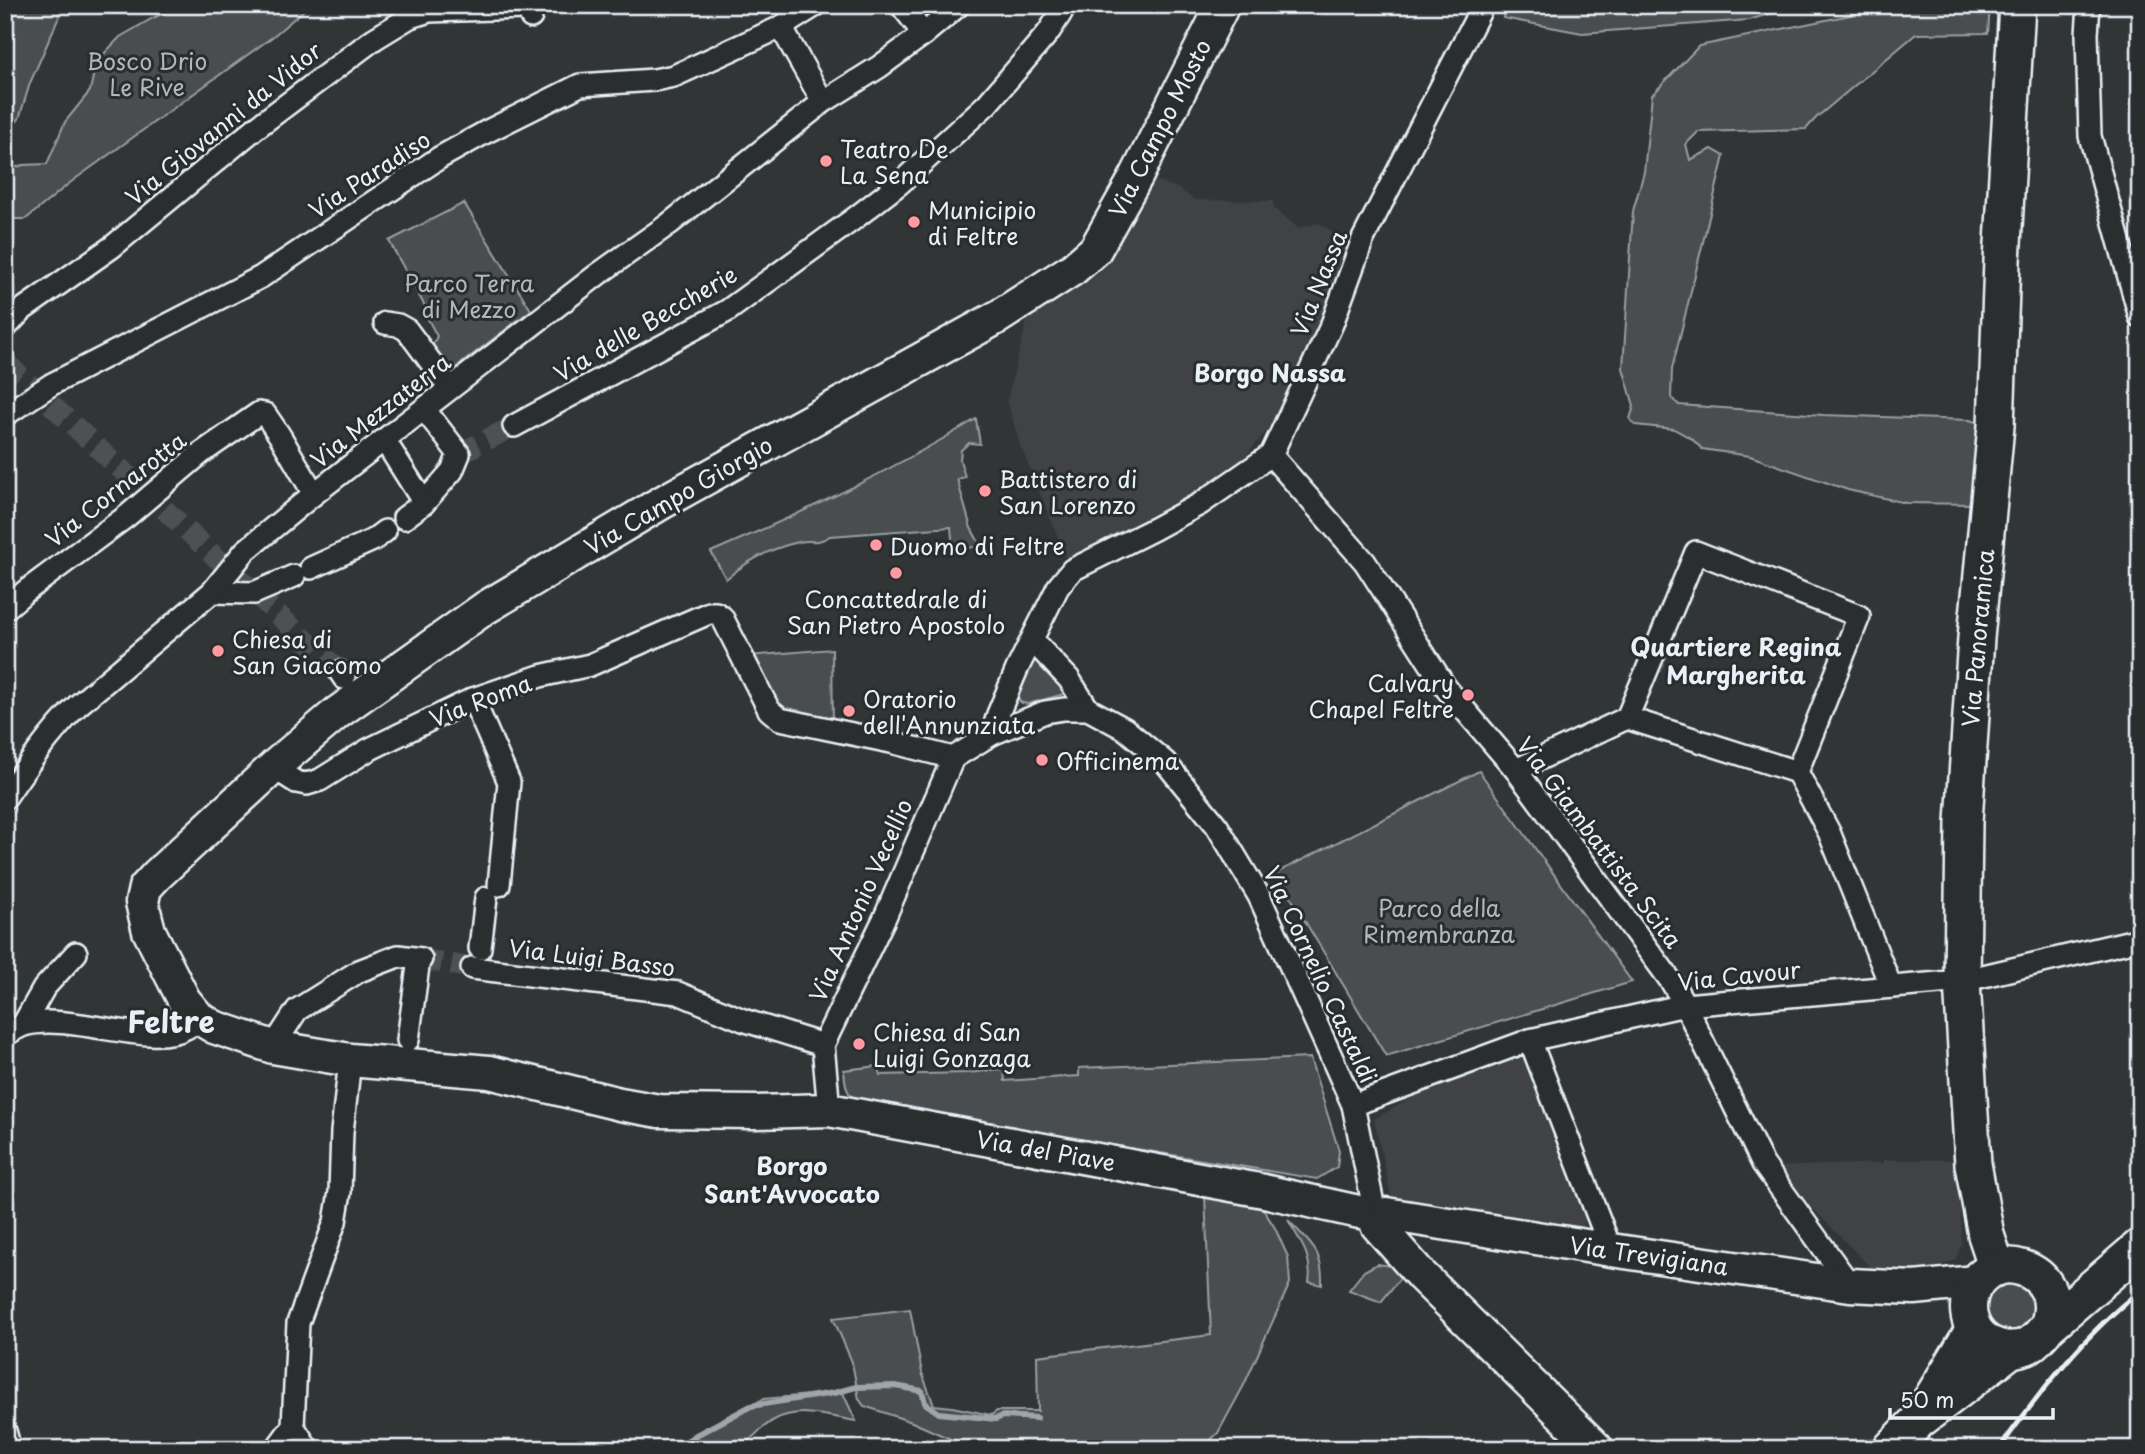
<svg xmlns="http://www.w3.org/2000/svg" width="2145" height="1454" font-family="'Playpen Sans',sans-serif">
	<style>
		.built { fill: #3f4244 }
		.green { fill: #494d4f; stroke: #989fa4; stroke-width: 2 }
		.lines { fill: none; stroke-linecap: round; stroke-linejoin: round }
		.stream { stroke: #9fa5aa; stroke-width: 6 }
		.street-tunnel { stroke: #4d5153; stroke-width: 21; stroke-dasharray: 21 10; stroke-linecap: butt }
		.street-casing { stroke: #e8f1f8; stroke-width: 26 }
		.secondary-casing { stroke: #e8f1f8; stroke-width: 37 }
		.primary-casing { stroke: #e8f1f8; stroke-width: 40 }
		.street { stroke: #2a2d2e; stroke-width: 21 }
		.secondary { stroke: #2a2d2e; stroke-width: 32 }
		.primary { stroke: #2a2d2e; stroke-width: 35 }
		.rail { stroke: #e8f1f8; stroke-width: 5 }
		.poi-dot { fill: #ff9aa2; stroke: #2a2d2e; stroke-width: 2.5 }
		.labels { text-anchor: middle; dominant-baseline: central; stroke-width: 6; stroke-linejoin: round; paint-order: stroke }
		.park-label { font-size: 23px; fill: #b0b8bd; stroke: #2a2d2e }
		.street-label { font-size: 23px; fill: #e8f1f8; stroke: #2a2d2e }
		.poi-label { font-size: 23px; fill: #e8f1f8; stroke: #2a2d2e; text-anchor: start }
		.neighbourhood-label { font-size: 24px; font-weight: bold; fill: #e8f1f8; stroke: #2a2d2e }
		.district-label { font-size: 30px; font-weight: bold; fill: #e8f1f8; stroke: #2a2d2e }
	</style>
	<rect width="100%" height="100%" fill="#323536"/>
	<filter id="ink" filterUnits="userSpaceOnUse"><feTurbulence type="fractalNoise" baseFrequency=".0143" numOctaves="2"/><feDisplacementMap in="SourceGraphic" scale="14" xChannelSelector="R" yChannelSelector="G"/><feConvolveMatrix kernelMatrix="1 2 1 2 8 2 1 2 1" color-interpolation-filters="sRGB"/></filter>
	<g filter="url(#ink)">
		<g class="built">
			<polygon points="1151,178 1177,188 1195,200 1273,201 1274,208 1298,228 1319,223 1353,245 1348,262 1339,274 1332,301 1277,419 1241,461 1213,486 1095,552 1102,567 1075,579 1020,445 1007,400 1029,312"/>
			<polygon points="1524,1051 1552,1131 1576,1180 1586,1218 1583,1232 1392,1200 1374,1119 1438,1083"/>
			<polygon points="1884,1160 1957,1160 1962,1244 1955,1260 1928,1271 1874,1271 1772,1167 1884,1163"/>
		</g>
		<g class="green">
			<polygon points="5,5 62,5 59,17 30,83 19,119 5,133"/>
			<polygon points="181,5 310,5 271,38 71,182 26,219 5,219 5,171 23,165 47,164 65,122 90,91 96,62 120,37 153,18"/>
			<polygon points="1506,5 1799,5 1749,20 1582,33 1503,18"/>
			<polygon points="1881,5 1990,5 1988,33 1916,34 1816,118 1806,129 1698,132 1686,144 1690,160 1712,149 1724,156 1672,369 1671,397 1679,405 1823,415 1970,420 1981,424 1973,504 1906,503 1848,490 1750,456 1702,449 1692,439 1674,429 1635,425 1630,419 1634,406 1623,368 1633,211 1644,172 1652,95 1699,46 1879,9"/>
			<polygon points="464,203 531,310 454,369 441,364 432,347 437,336 424,312 427,310 389,241"/>
			<path d="M 976,419 L 980,444 L 969,443 L 961,450 L 960,460 L 965,477 L 957,479 L 971,528 L 981,546 L 953,550 L 951,527 L 830,536 C 816,545 813,539 799,542 C 771,548 748,560 726,579 L 711,552 C 802,513 892,471 976,419 Z"/>
			<polygon points="832,649 833,724 781,709 748,656"/>
			<path d="M 1032,658 L 1040,659 L 1065,691 L 1064,694 L 1028,704 C 1023,703 1020,704 1018,698 C 1016,691 1027,663 1032,658 Z"/>
			<polygon points="1479,771 1632,982 1386,1056 1276,873"/>
			<path d="M 1310,1058 L 1339,1151 L 1337,1167 L 1317,1179 L 858,1103 C 846,1094 845,1084 844,1070 L 878,1066 L 880,1075 L 968,1073 L 1004,1069 L 1005,1081 L 1079,1076 L 1079,1068 Z"/>
			<polygon points="1205,1196 1263,1209 1275,1228 1288,1257 1290,1283 1244,1385 1218,1433 1201,1449 973,1449 912,1422 864,1406 859,1399 852,1362 833,1318 910,1309 922,1373 934,1405 952,1407 991,1415 997,1411 1038,1411 1037,1356 1211,1335"/>
			<path d="M 1288,1220 C 1311,1245 1323,1249 1322,1285 L 1309,1282 C 1313,1257 1300,1241 1288,1220 Z"/>
			<polygon points="1377,1264 1391,1266 1404,1273 1381,1302 1349,1290 1364,1271"/>
			<polygon points="2005,1279 2033,1289 2039,1317 2016,1336 1989,1327 1983,1298"/>
			<path d="M 842,1391 L 856,1421 C 829,1417 800,1406 774,1420 C 762,1426 751,1440 740,1449 L 670,1449 L 763,1399 L 834,1393 Z"/>
		</g>
		<g class="lines">
			<polyline class="stream" points="675,1449 696,1435 751,1406 834,1393 856,1387 895,1386 922,1391 925,1403 939,1413 996,1419 1003,1416 1037,1418"/>
			<g class="street-tunnel">
				<polyline points="5,362 340,672"/>
				<polyline points="459,454 514,426"/>
				<polyline points="421,959 472,968"/>
			</g>
			<g class="street-casing">
				<g id="street">
					<polyline points="901,5 924,34"/>
					<polyline points="2089,5 2087,34 2090,136 2140,317"/>
					<polyline points="781,27 823,102"/>
					<polyline points="385,323 398,325 407,330 450,388"/>
					<polyline points="5,328 22,310 112,247 257,127 374,39 410,17 429,11 527,8 531,17"/>
					<polyline points="5,415 52,384 261,277 439,158 486,132 580,85 654,80 674,76 781,27 816,5"/>
					<polyline points="514,426 727,311 855,218 899,184 987,104 1048,33 1061,13 1063,5"/>
					<polyline points="385,441 424,503 452,471 459,454 424,409"/>
					<polyline points="1271,455 1365,562 1446,688 1516,770 1671,981 1685,1005 1763,1164 1850,1285"/>
					<polyline points="404,518 424,503"/>
					<polyline points="311,568 373,540 385,531"/>
					<polyline points="212,592 254,593 294,576"/>
					<polyline points="5,609 26,591 127,516 200,454 259,413 265,414 280,436 314,494"/>
					<polyline points="1032,640 1069,679 1088,709"/>
					<polyline points="340,672 344,678"/>
					<polyline points="473,699 509,782 499,885"/>
					<polyline points="1627,718 1797,772"/>
					<polyline points="992,734 998,714 1017,669 1058,587 1072,570 1154,529 1200,504 1271,455 1332,324 1363,239 1483,5"/>
					<polyline points="277,764 285,775 296,782 307,784 320,780 368,750 473,699 540,676 590,665 709,613 716,613 722,617 769,710 780,719 891,742 953,758"/>
					<polyline points="1516,770 1627,718 1696,552 1859,616 1797,772 1829,832 1891,987"/>
					<path d="M 5,798 C 27,766 49,734 77,706 L 212,592 L 245,551 L 314,494 L 597,275 L 669,224 L 823,102 L 879,67 L 924,34 L 959,5"/>
					<polyline points="480,948 486,898"/>
					<polyline points="472,968 678,993 743,1020 823,1045"/>
					<polyline points="23,1025 44,988 76,953"/>
					<path d="M 5,1035 C 11,1032 18,1027 24,1025 C 71,1012 149,1048 186,1028 C 191,1026 195,1022 199,1018"/>
					<polyline points="408,1040 419,959"/>
					<polyline points="1530,1040 1611,1250"/>
					<polyline points="273,1047 297,1010 359,971 398,956 421,959"/>
					<polyline points="1353,1105 1530,1040 1685,1005 1962,981 2140,939"/>
					<polyline points="829,1110 823,1045 885,917 953,758 992,734 1045,712 1064,709 1088,709 1125,729 1165,762 1217,826 1259,896 1353,1105 1372,1199"/>
					<polyline points="293,1426 308,1449"/>
					<polyline points="5,1431 10,1449"/>
					<polyline points="276,1449 293,1426 298,1323 335,1222 340,1192 342,1132 350,1060"/>
				</g>
			</g>
			<g class="secondary-casing">
				<g id="secondary">
					<polyline points="1223,5 1136,177 1095,250 1073,269 998,317 661,503 485,608 337,713 277,764 157,875 145,888 142,902 145,915 149,931 184,1000 199,1018 214,1027 273,1047 350,1060 489,1072 620,1104 659,1111 756,1112 829,1110 1264,1191 1359,1212"/>
					<polyline points="1386,1214 1611,1250 1850,1285 1914,1288 1976,1282"/>
					<polyline points="1377,1225 1421,1275 1597,1449"/>
				</g>
			</g>
			<g class="primary-casing">
				<g id="primary">
					<polyline points="1997,1268 1986,1235 1973,1164 1962,981 1964,822 1976,638 1996,426 2002,261 2017,5"/>
					<path d="M 2048,1326 C 2070,1266 1985,1242 1970,1296 C 1968,1304 1968,1314 1971,1322 C 1979,1345 2008,1356 2029,1345 C 2037,1340 2042,1334 2048,1326 L 2140,1247"/>
					<polyline points="1927,1406 1974,1329"/>
					<polyline points="1891,1449 1918,1421 2012,1349"/>
				</g>
			</g>
			<use href="#street" class="street"/>
			<use href="#secondary" class="secondary"/>
			<use href="#primary" class="primary"/>
			<path class="rail" d="M 1999,1449 C 2040,1392 2084,1334 2140,1291"/>
		</g>
	</g>
	<g class="poi-dot">
		<circle cx="826" cy="161" r="7"/>
		<circle cx="914" cy="222" r="7"/>
		<circle cx="985" cy="491" r="7"/>
		<circle cx="876" cy="545" r="7"/>
		<circle cx="896" cy="573" r="7"/>
		<circle cx="218" cy="651" r="7"/>
		<circle cx="1468" cy="695" r="7"/>
		<circle cx="849" cy="711" r="7"/>
		<circle cx="1042" cy="760" r="7"/>
		<circle cx="859" cy="1044" r="7"/>
	</g>
	<g class="labels">
		<g class="park-label">
			<text x="147" y="60">Bosco Drio<tspan x="147" dy="26">Le Rive</tspan></text>
			<text x="469" y="282">Parco Terra<tspan x="469" dy="26">di Mezzo</tspan></text>
			<text x="1439" y="907">Parco della<tspan x="1439" dy="26">Rimembranza</tspan></text>
		</g>
		<g class="street-label">
			<text transform="translate(223 123) rotate(-39)">Via Giovanni da Vidor</text>
			<text transform="translate(1159 128) rotate(-63)">Via Campo Mosto</text>
			<text transform="translate(369 174) rotate(-33)">Via Paradiso</text>
			<text transform="translate(1318 283) rotate(-68)">Via Nassa</text>
			<text transform="translate(645 323) rotate(-30)">Via delle Beccherie</text>
			<text transform="translate(380 410) rotate(-38)">Via Mezzaterra</text>
			<text transform="translate(115 489) rotate(-38)">Via Cornarotta</text>
			<text transform="translate(678 495) rotate(-30)">Via Campo Giorgio</text>
			<text transform="translate(1977 638) rotate(-85)">Via Panoramica</text>
			<text transform="translate(480 700) rotate(-21)">Via Roma</text>
			<text transform="translate(1600 842) rotate(53)">Via Giambattista Scita</text>
			<text transform="translate(860 900) rotate(-66)">Via Antonio Vecellio</text>
			<text transform="translate(592 957) rotate(7)">Via Luigi Basso</text>
			<text transform="translate(1321 974) rotate(65)">Via Cornelio Castaldi</text>
			<text transform="translate(1739 975) rotate(-6)">Via Cavour</text>
			<text transform="translate(1046 1150) rotate(10)">Via del Piave</text>
			<text transform="translate(1649 1255) rotate(8)">Via Trevigiana</text>
		</g>
		<g class="poi-label">
			<text x="840" y="148">Teatro De<tspan x="840" dy="26">La Sena</tspan></text>
			<text x="928" y="209">Municipio<tspan x="928" dy="26">di Feltre</tspan></text>
			<text x="999" y="478">Battistero di<tspan x="999" dy="26">San Lorenzo</tspan></text>
			<text x="890" y="545">Duomo di Feltre</text>
			<text x="896" y="598" text-anchor="middle">Concattedrale di<tspan x="896" dy="26">San Pietro Apostolo</tspan></text>
			<text x="232" y="638">Chiesa di<tspan x="232" dy="26">San Giacomo</tspan></text>
			<text x="1454" y="682" text-anchor="end">Calvary<tspan x="1454" dy="26">Chapel Feltre</tspan></text>
			<text x="863" y="698">Oratorio<tspan x="863" dy="26">dell'Annunziata</tspan></text>
			<text x="1056" y="760">Officinema</text>
			<text x="873" y="1031">Chiesa di San<tspan x="873" dy="26">Luigi Gonzaga</tspan></text>
		</g>
		<g class="neighbourhood-label">
			<text x="1270" y="372">Borgo Nassa</text>
			<text x="1736" y="646">Quartiere Regina<tspan x="1736" dy="28">Margherita</tspan></text>
			<text x="792" y="1165">Borgo<tspan x="792" dy="28">Sant'Avvocato</tspan></text>
		</g>
		<g class="district-label">
			<text x="171" y="1020">Feltre</text>
		</g>
	</g>
	<rect width="2145" height="1454" fill="none" stroke="#2a2d2e" stroke-width="28"/>
	<rect x="14" y="14" width="2117" height="1426" fill="none" stroke="#e8f1f8" stroke-width="2.5" filter="url(#ink)"/>
	<path d="M1890 1408v10h163v-10" fill="none" stroke="#e8f1f8" stroke-width="3.5"/>
	<text x="1900" y="1408" font-size="21" fill="#e8f1f8" stroke="#2a2d2e" stroke-width="5" paint-order="stroke">50 m</text>
</svg>
